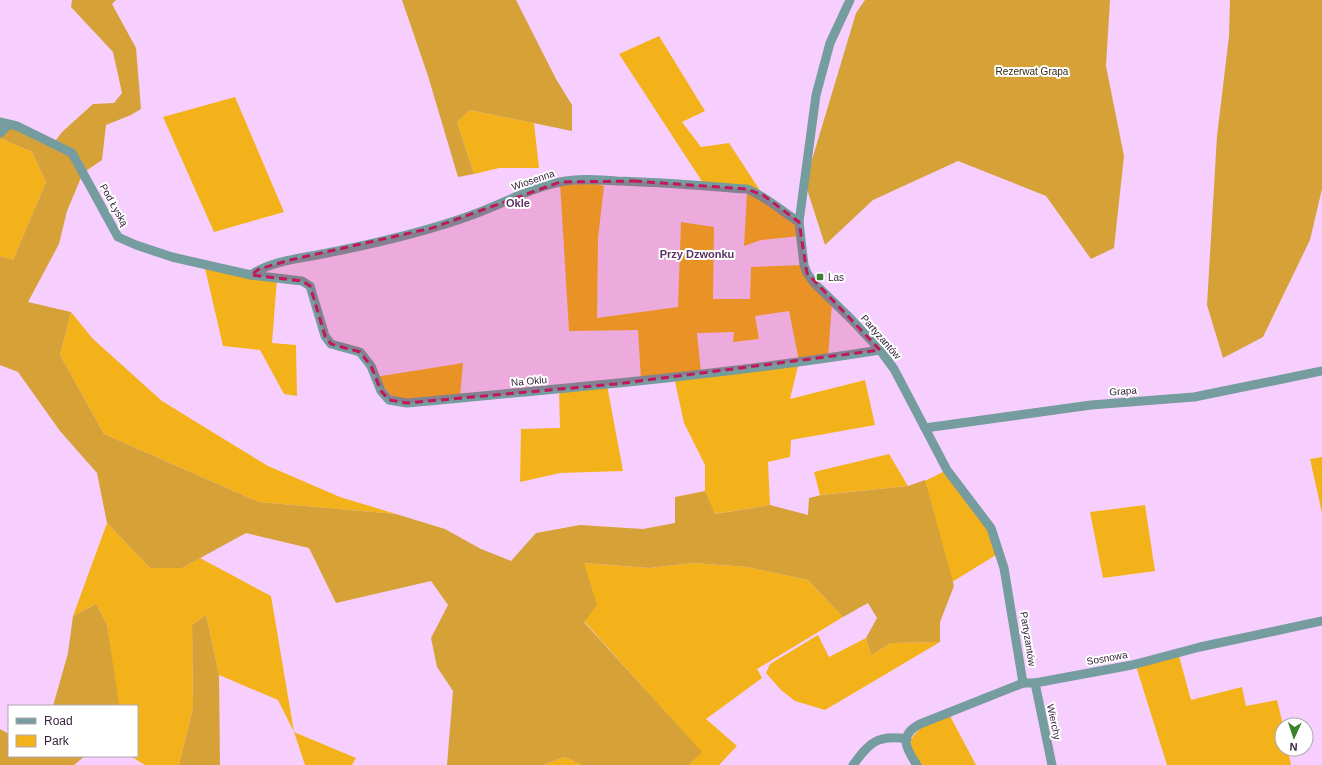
<svg xmlns="http://www.w3.org/2000/svg" width="1322" height="765" font-family="Helvetica,sans-serif">
	<style>
		.green { fill: #f3b21a; fill-rule: evenodd }
		.forest { fill: #d6a137 }
		.lines { fill: none; stroke-linecap: round; stroke-linejoin: round }
		.minor { stroke: #759c9e; stroke-width: 9 }
		.marked { fill: #c2185b; fill-opacity: 0.2; stroke: #c2185b; stroke-width: 3; stroke-dasharray: 8 5; stroke-linejoin: round }
		.poi-dot { fill: #37822a; stroke: #fff; stroke-width: 1.5 }
		.labels { text-anchor: middle; dominant-baseline: central; stroke-width: 4; stroke-linejoin: round; paint-order: stroke }
		.park-label { font-size: 10px; fill: #362a14; stroke: #fff }
		.street-label { font-size: 10px; fill: #37243b; stroke: #fff }
		.poi-label { font-size: 10px; fill: #37243b; stroke: #fff; text-anchor: start }
		.neighbourhood-label { font-size: 11px; font-weight: bold; fill: #5c3264; stroke: #fff }
	</style>
	<rect width="100%" height="100%" fill="#f7cffe"/>
	<g class="green">
		<polygon points="659,36 705,111 682,122 701,147 729,143 763,195 799,222 800,236 761,240 744,246 747,193 705,186 619,54"/>
		<polygon points="235,97 284,212 214,232 163,117"/>
		<polygon points="470,110 534,123 539,168 499,168 474,174 457,122"/>
		<polygon points="0,138 32,152 46,182 13,260 0,256"/>
		<path d="M 585,180 L 604,186 L 598,238 L 597,318 L 678,307 L 681,222 L 714,227 L 713,299 L 750,299 L 751,267 L 804,265 L 832,302 L 828,358 L 799,362 L 790,399 L 865,380 L 875,425 L 791,440 L 790,457 L 768,462 L 770,505 L 714,514 L 705,491 L 705,465 L 684,423 L 674,377 L 641,380 L 638,330 L 569,331 L 560,182 ZM 789,311 L 799,361 L 701,373 L 697,333 L 734,332 L 733,342 L 759,339 L 755,316 Z"/>
		<polygon points="204,264 277,278 272,343 296,345 297,396 284,394 260,350 223,346"/>
		<polygon points="71,312 93,339 162,401 268,466 340,497 396,514 259,502 104,434 60,355"/>
		<polygon points="463,363 460,398 397,402 375,377"/>
		<polygon points="607,385 623,471 560,473 520,482 521,429 560,428 559,389"/>
		<polygon points="889,454 908,486 820,495 814,472"/>
		<polygon points="1322,457 1322,513 1310,459"/>
		<polygon points="947,470 986,523 996,555 952,582 925,481"/>
		<polygon points="1145,505 1155,571 1103,578 1090,512"/>
		<polygon points="107,523 150,568 182,568 200,558 271,596 294,732 356,758 352,765 305,765 294,732 278,700 219,675 206,615 192,625 193,708 179,765 145,765 130,756 137,756 137,706 118,706 107,625 96,604 73,616"/>
		<polygon points="583,563 649,568 693,563 747,567 808,580 843,617 757,669 762,678 706,719 737,746 719,765 689,765 701,752 584,621"/>
		<polygon points="818,635 829,657 866,638 871,655 891,643 940,642 825,710 795,701 781,690 766,673 770,664"/>
		<polygon points="1179,656 1191,700 1242,687 1246,706 1277,700 1283,725 1282,749 1288,749 1291,765 1167,765 1136,666"/>
		<path d="M 950,716 L 976,765 L 920,765 L 910,745 C 912,727 935,722 950,716 Z"/>
		<polygon points="565,757 582,765 543,765"/>
	</g>
	<g class="forest">
		<polygon points="72,0 116,0 112,4 136,48 141,109 131,115 106,125 102,160 83,173 67,211 59,244 28,302 71,312 60,355 104,434 259,502 396,514 445,529 481,549 511,561 536,533 580,525 643,529 675,523 675,497 705,491 715,514 770,505 808,515 809,498 821,495 908,486 925,480 954,586 940,622 940,642 891,643 871,655 866,638 877,618 868,603 843,617 808,580 747,567 693,563 649,568 584,563 597,605 584,622 702,752 689,765 582,765 565,757 543,765 447,765 453,691 437,667 431,638 448,605 431,581 336,603 309,548 246,533 182,568 150,568 107,523 97,473 60,431 18,372 0,365 0,256 13,260 46,182 32,152 0,138 0,133 8,125 53,144 62,132 93,104 114,103 122,93 113,52 71,7"/>
		<polygon points="402,0 516,0 556,79 572,105 572,131 470,110 457,122 474,174 458,177 428,76"/>
		<polygon points="865,0 1110,0 1106,66 1124,156 1114,248 1091,259 1046,196 958,161 873,200 825,245 805,183 856,13"/>
		<polygon points="1230,0 1322,0 1322,189 1310,240 1263,337 1223,358 1207,305 1217,136 1229,36"/>
		<polygon points="96,604 107,625 119,704 118,706 53,706 68,653 73,616"/>
		<polygon points="206,615 219,675 220,765 179,765 193,708 192,625"/>
		<polygon points="0,729 9,734 9,756 85,756 74,765 0,765"/>
	</g>
	<g class="lines">
		<g class="minor">
			<polyline points="850,0 830,43 816,95 799,222 804,265 807,273 814,283 851,319 880,350 894,369 947,470 991,528 1004,568 1023,683"/>
			<path d="M 0,122 L 17,126 L 72,153 L 118,237 L 136,245 L 172,257 L 251,275 L 302,281 L 310,286 L 325,336 L 331,344 L 360,352 L 371,366 L 381,391 L 389,400 L 407,403 C 565,388 723,375 880,350"/>
			<polyline points="0,133 8,125"/>
			<path d="M 251,275 C 269,262 295,259 317,255 C 369,245 423,233 472,215 C 501,205 529,188 560,182 C 579,178 599,180 617,181 C 661,182 704,186 747,189 C 767,197 781,211 799,222"/>
			<polyline points="925,428 1091,405 1194,397 1322,371"/>
			<polyline points="1035,683 1052,765"/>
			<path d="M 853,765 C 869,743 877,734 907,739"/>
			<path d="M 917,765 C 906,749 898,735 920,724 L 1023,683 L 1035,683 L 1132,665 L 1200,647 L 1322,621"/>
		</g>
	</g>
	<path class="marked" d="M 634,181 L 747,189 L 763,195 L 799,222 L 807,273 L 880,350 L 616,384 L 407,403 L 389,400 L 381,391 L 371,366 L 360,352 L 331,344 L 325,336 L 310,286 L 302,281 L 251,275 L 259,269 L 290,260 L 432,228 L 560,182 Z"/>
	<rect class="poi-dot" x="816" y="273" width="8" height="8" rx="2"/>
	<g class="labels">
		<g class="park-label">
			<text x="1032" y="71">Rezerwat Grapa</text>
		</g>
		<g class="street-label">
			<text transform="translate(533 180) rotate(-19)">Wiosenna</text>
			<text transform="translate(114 205) rotate(61)">Pod Łyską</text>
			<text transform="translate(881 337) rotate(49)">Partyzantów</text>
			<text transform="translate(529 381) rotate(-5)">Na Oklu</text>
			<text transform="translate(1123 391) rotate(-4)">Grapa</text>
			<text transform="translate(1028 639) rotate(81)">Partyzantów</text>
			<text transform="translate(1107 658) rotate(-10)">Sosnowa</text>
			<text transform="translate(1054 722) rotate(78)">Wierchy</text>
		</g>
		<g class="poi-label">
			<text x="828" y="277">Las</text>
		</g>
		<g class="neighbourhood-label">
			<text x="518" y="203">Okle</text>
			<text x="697" y="254">Przy Dzwonku</text>
		</g>
	</g>
	<rect x="8" y="705" width="130" height="52" fill="#ffffff" stroke="#afa7b1"/>
	<rect x="16" y="718" width="20" height="6" fill="#759c9e" stroke="#afa7b1"/>
	<text x="44" y="725" font-size="12" fill="#37243b">Road</text>
	<rect x="16" y="735" width="20" height="12" fill="#f3b21a" stroke="#afa7b1"/>
	<text x="44" y="745" font-size="12" fill="#37243b">Park</text>
	<g transform="translate(1294 737) rotate(183)"><circle r="19" fill="#ffffff" stroke="#afa7b1"/>
	<path d="M0-3L7 15L0 10L-7 15Z" fill="#37822a"/>
	<text y="-6" font-size="11" font-weight="bold" text-anchor="middle" fill="#37243b">N</text>
	</g>
</svg>
